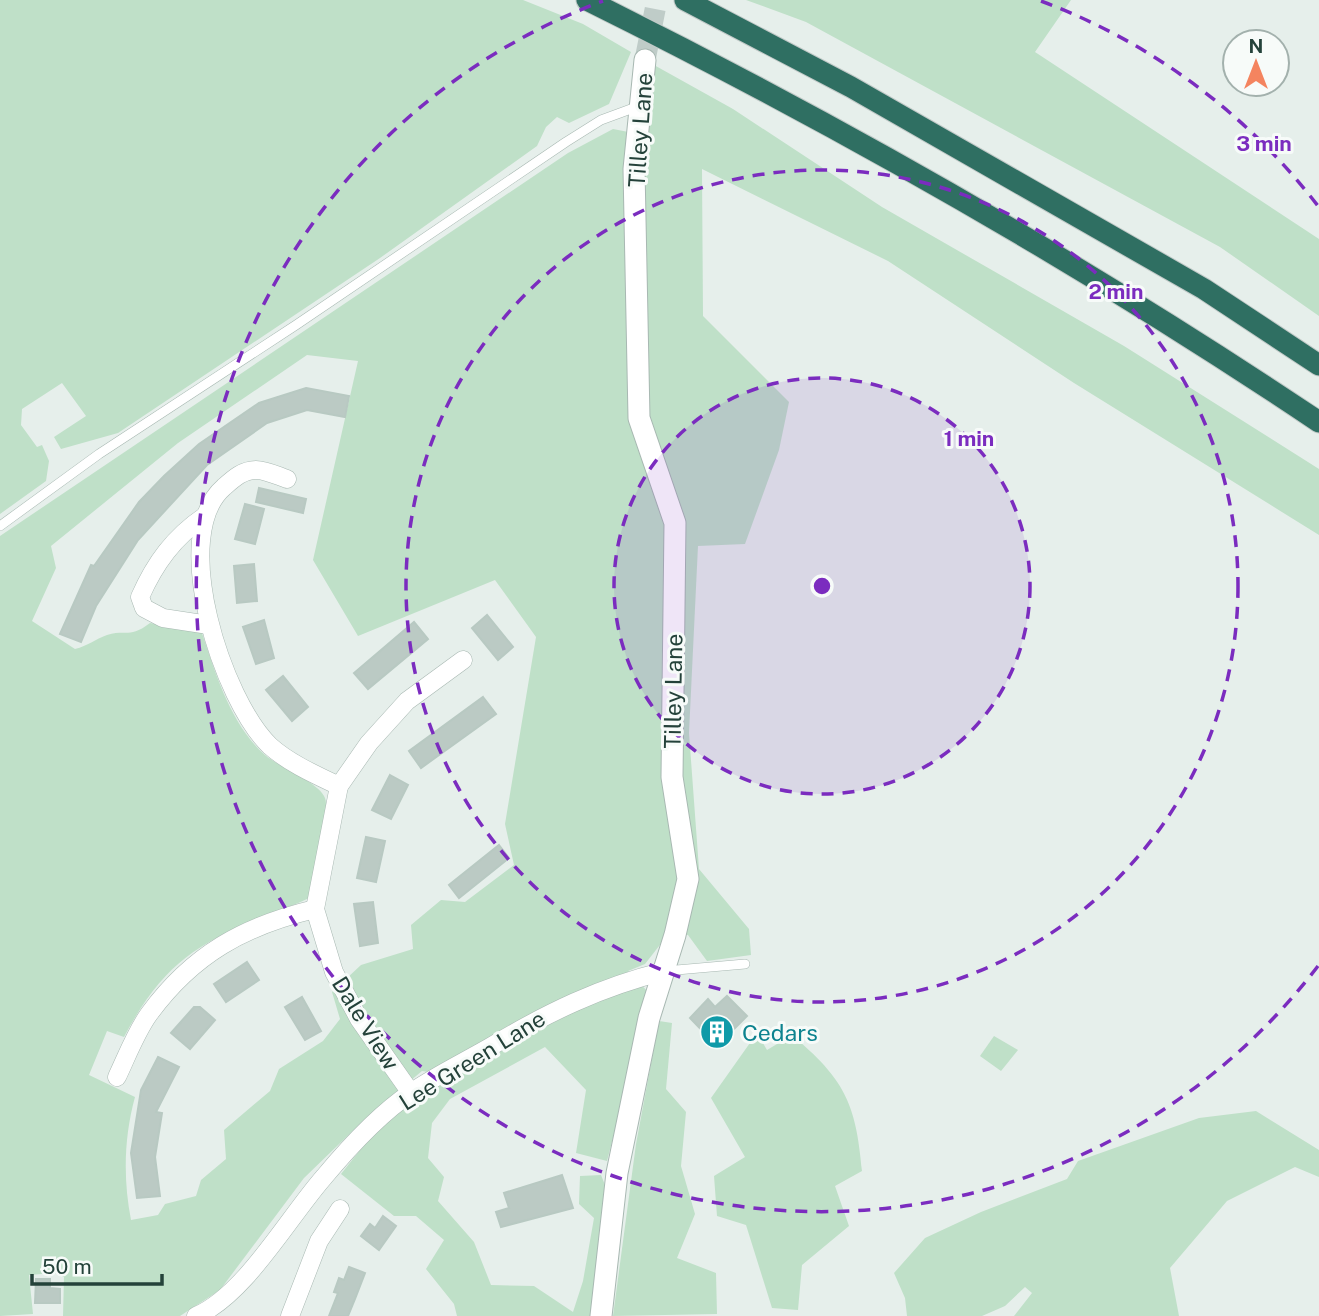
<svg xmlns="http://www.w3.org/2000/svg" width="1319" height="1316" font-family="'Public Sans',sans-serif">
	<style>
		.green { fill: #bfe0c8; fill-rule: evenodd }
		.building { fill: #bbcac4; stroke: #b8c9c2; stroke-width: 2 }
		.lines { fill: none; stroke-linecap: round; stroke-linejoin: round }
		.tertiary-tunnel { stroke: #bfccc8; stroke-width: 21; stroke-dasharray: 21 10; stroke-linecap: butt }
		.service-casing { stroke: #a8b8b2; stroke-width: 10 }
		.minor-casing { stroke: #a8b8b2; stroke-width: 19 }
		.tertiary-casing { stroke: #a8b8b2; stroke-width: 23 }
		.motorway-casing { stroke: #c2cac8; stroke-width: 23 }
		.service { stroke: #fff; stroke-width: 9 }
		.minor { stroke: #fff; stroke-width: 18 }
		.tertiary { stroke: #fff; stroke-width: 21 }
		.motorway { stroke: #2f6f62; stroke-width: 21 }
		.ring { fill: none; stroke: #7b2cbf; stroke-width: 3.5; stroke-dasharray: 12 9 }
		.labels { text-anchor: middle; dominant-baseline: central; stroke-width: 6; stroke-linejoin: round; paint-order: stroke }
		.street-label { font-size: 23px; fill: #24423a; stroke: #f7fbf9 }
		.culture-label { font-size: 23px; fill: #0d838f; stroke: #f7fbf9; text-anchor: start }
		.centre { fill: #7b2cbf; stroke: #f7fbf9; stroke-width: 3.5 }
		.ring-label { font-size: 21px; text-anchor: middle; font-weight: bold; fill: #7b2cbf; stroke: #f7fbf9; stroke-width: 6; stroke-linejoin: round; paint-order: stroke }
	</style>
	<rect width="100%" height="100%" fill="#e6efeb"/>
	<g class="green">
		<polygon points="0,0 523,0 583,24 631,52 609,104 569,123 557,117 546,127 537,146 380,258 118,433 61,449 54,437 86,416 62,383 22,409 21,425 37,447 42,445 49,461 46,481 0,514"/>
		<polygon points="746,0 1071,0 1035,52 1319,239 1319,316 1220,247 806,22"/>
		<path d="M 654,65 L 733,109 L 882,207 L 1124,346 L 1319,469 L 1319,535 L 1074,383 L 888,261 L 702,169 L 703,316 L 789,402 L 779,450 L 745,544 L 698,546 L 689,733 L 699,869 L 749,929 L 751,955 L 707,961 L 688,935 L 670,932 L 645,964 L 628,971 L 650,994 L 607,1161 L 576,1153 L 586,1090 L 545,1047 L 450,1099 L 432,1123 L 428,1158 L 444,1177 L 438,1201 L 474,1242 L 491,1285 L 534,1286 L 573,1312 L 583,1281 L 594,1218 L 579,1204 L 580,1176 L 601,1175 L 607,1190 L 591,1316 L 457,1316 L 454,1304 L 426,1269 L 444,1240 L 416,1216 L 394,1216 L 341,1174 L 380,1125 L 434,1073 L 422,1071 L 365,1119 L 304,1178 L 220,1290 L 180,1316 L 63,1316 L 64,1277 L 54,1273 L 29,1275 L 33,1314 L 0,1316 L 0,536 L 568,153 L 613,129 L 644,135 ZM 307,355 L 358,361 L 313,560 L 358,636 L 495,580 L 536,637 L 505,824 L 514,865 L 465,902 L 441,900 L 411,925 L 413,949 L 361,965 L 332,992 L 340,1019 L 323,1041 L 279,1069 L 270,1091 L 224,1130 L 226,1159 L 201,1180 L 196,1196 L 165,1204 L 158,1215 L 131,1220 C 123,1179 124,1137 135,1097 L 89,1075 L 107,1031 L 124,1037 C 164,962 197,943 274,912 C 286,907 298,904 309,898 C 313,878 331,815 325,798 C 320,783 279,767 265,755 C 231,725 216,675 202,633 L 150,623 C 129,639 127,629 107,635 C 95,639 88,646 75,649 L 32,621 L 56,568 L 51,546 L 178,443 Z"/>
		<polygon points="659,1021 672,1023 666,1089 686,1112 681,1166 695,1214 677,1258 716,1273 717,1314 613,1316 636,1144"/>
		<path d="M 757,1033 L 767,1050 L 792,1035 C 844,1079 856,1102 862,1171 L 835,1186 L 849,1226 L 802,1265 L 798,1310 L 772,1308 L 746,1225 L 717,1216 L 714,1176 L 745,1157 L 711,1098 Z"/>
		<polygon points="994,1036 1018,1050 1001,1071 980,1056"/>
		<polygon points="1256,1111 1319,1150 1319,1177 1295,1167 1227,1201 1170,1268 1179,1316 1014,1316 1032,1293 1025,1287 1005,1306 982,1316 907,1316 905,1298 894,1273 925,1238 981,1212 1067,1179 1078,1161 1199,1118"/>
	</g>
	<g class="building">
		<polygon points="306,388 349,396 345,417 307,410 267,423 207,465 138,540 96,606 81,642 60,634 91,565 94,566 139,502 164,476 199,444 259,403"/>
		<polygon points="259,488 306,499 303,513 256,502"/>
		<polygon points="245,504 264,509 255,544 235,539"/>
		<polygon points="254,564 257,601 237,603 234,566"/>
		<polygon points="487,615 513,647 498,660 472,628"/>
		<polygon points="264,620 274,658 256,664 243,627"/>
		<polygon points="414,622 428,639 368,689 354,673"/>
		<polygon points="283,676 308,707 292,721 266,690"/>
		<polygon points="483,697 496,714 421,768 409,751"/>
		<polygon points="390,775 408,785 391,819 372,810"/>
		<polygon points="366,837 385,841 376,882 357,878"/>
		<polygon points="499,845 509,858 459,898 449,885"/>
		<polygon points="373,902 378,943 360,946 354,904"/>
		<polygon points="247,962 259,980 226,1002 214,984"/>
		<polygon points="727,996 747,1016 717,1046 690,1018 708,999 715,1007"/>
		<polygon points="302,997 321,1031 305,1040 285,1007"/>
		<polygon points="194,1007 200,1007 215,1020 190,1049 171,1033"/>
		<polygon points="158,1057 179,1067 156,1112 162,1113 155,1157 160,1196 137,1198 131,1153 141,1090"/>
		<polygon points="562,1175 573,1208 501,1227 496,1212 509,1208 504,1193"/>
		<polygon points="383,1216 396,1226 379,1250 361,1236 370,1224 375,1228"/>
		<polygon points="349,1267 365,1273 355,1299 348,1316 329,1316 338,1293 334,1292 339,1278 344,1280"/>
		<polygon points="36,1279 50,1279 50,1288 60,1289 60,1303 35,1303"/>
	</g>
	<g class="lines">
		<polyline class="tertiary-tunnel" points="645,60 657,0"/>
		<g class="service-casing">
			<g id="service">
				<polyline points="0,526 99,454 296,325 566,142 601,120 639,106"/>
				<polyline points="665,971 745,964"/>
			</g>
		</g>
		<g class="minor-casing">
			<g id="minor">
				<path d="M 287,479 C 278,476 266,470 256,470 C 243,470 234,478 224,487 C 168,535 223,701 270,746 C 289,763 316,775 339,786"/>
				<path d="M 205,516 C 174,537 155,563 140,597 L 144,608 L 163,618 L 209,625"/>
				<path d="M 117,1077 C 127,1056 136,1032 149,1014 C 193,954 244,926 315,909"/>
				<polyline points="411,1093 359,1019 334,972 315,909 339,786 369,743 407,701 463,660"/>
				<path d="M 196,1316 C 245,1295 288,1218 324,1177 C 349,1147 379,1114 412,1092 C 437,1075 464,1062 490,1047 C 547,1013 600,987 665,971"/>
				<polyline points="290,1316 319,1241 340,1209"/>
			</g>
		</g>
		<g class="tertiary-casing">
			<polyline id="tertiary" points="601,1316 617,1173 649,1018 675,935 688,879 672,777 675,523 639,418 634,169 645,60"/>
		</g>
		<g class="motorway-casing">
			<g id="motorway">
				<path d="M 587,0 C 839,125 1085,265 1319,422"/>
				<polyline points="685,0 851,87 1204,289 1319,365"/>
			</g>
		</g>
		<use href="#service" class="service"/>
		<use href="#minor" class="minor"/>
		<use href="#tertiary" class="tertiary"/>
		<use href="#motorway" class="motorway"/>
	</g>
	<circle cx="822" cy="586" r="208" fill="#7b2cbf" fill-opacity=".12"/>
	<g class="ring">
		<circle cx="822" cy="586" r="208"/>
		<circle cx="822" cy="586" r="416"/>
		<path d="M1318 966A625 625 0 1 1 603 1M1041 1A625 625 0 0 1 1318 206"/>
	</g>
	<defs>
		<g id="building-disc" transform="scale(1.75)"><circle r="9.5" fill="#0f9aa8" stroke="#f7fbf9"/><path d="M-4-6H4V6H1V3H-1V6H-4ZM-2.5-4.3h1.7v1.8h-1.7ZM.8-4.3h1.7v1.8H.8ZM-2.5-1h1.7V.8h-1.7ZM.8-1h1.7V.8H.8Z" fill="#fff"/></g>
	</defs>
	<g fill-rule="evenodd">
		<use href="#building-disc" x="717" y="1032"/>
	</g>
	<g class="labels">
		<g class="street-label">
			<text transform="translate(640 130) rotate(-86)">Tilley Lane</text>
			<text transform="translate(673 691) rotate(-89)">Tilley Lane</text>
			<text transform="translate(366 1023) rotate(58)">Dale View</text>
			<text transform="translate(472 1060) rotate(-32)">Lee Green Lane</text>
		</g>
		<g class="culture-label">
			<text x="742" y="1032">Cedars</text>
		</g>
	</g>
	<circle cx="822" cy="586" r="10" class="centre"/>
	<g class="ring-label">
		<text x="1264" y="151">3 min</text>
		<text x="1116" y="299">2 min</text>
		<text x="969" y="446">1 min</text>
	</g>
	<g transform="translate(1256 63)"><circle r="33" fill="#f7fbf9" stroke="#a3b1ad" stroke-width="2"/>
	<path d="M0-5L12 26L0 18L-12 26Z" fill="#f4845f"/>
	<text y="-10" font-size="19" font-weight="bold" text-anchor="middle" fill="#24423a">N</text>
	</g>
	<path d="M32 1274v10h130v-10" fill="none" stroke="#24423a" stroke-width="3.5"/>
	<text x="42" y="1274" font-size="21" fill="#24423a" stroke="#f7fbf9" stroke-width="5" paint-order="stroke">50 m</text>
</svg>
